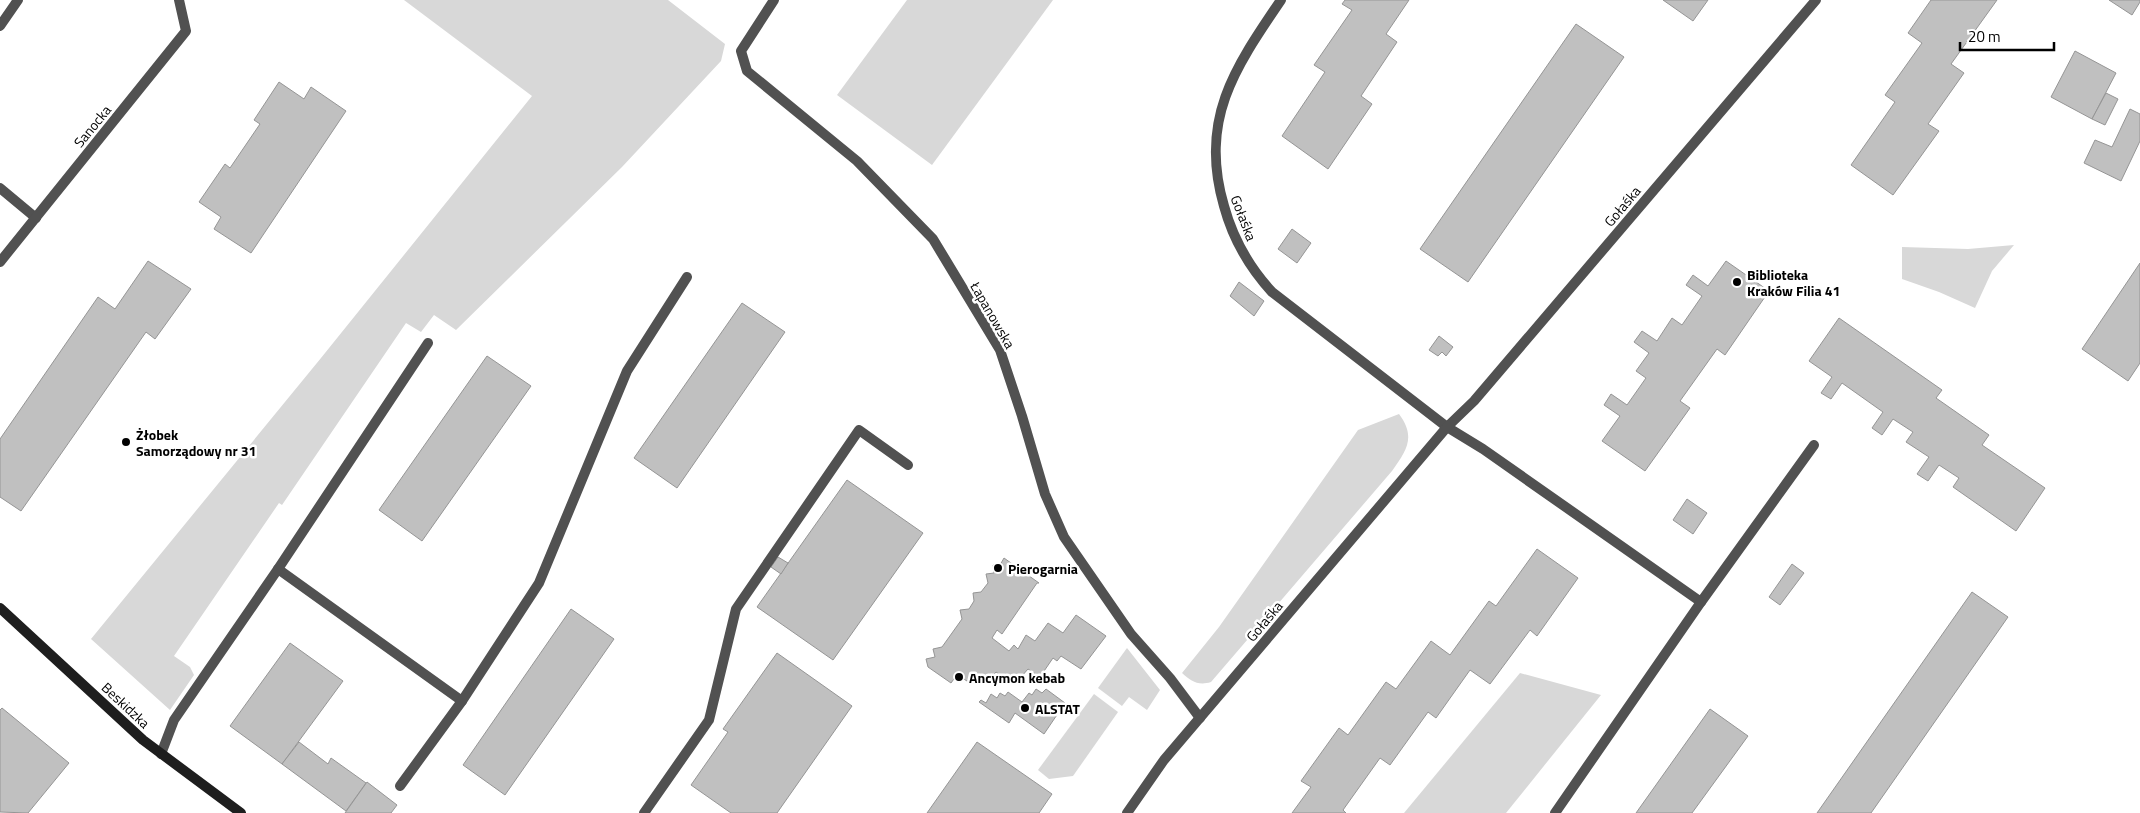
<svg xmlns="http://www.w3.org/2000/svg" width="2140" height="813" font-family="'Titillium Web',sans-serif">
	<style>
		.green { fill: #d8d8d8 }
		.building { fill: #c0c0c0; stroke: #959595 }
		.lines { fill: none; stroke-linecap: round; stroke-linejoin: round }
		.lane { stroke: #515151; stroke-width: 10 }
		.street { stroke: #515151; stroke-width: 10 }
		.secondary { stroke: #1e1e1e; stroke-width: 10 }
		.poi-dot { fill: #000; stroke: #fff; stroke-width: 2 }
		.labels { text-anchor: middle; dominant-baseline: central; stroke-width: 5; stroke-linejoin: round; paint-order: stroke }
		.street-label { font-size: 14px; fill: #000; stroke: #fff }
		.poi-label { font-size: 14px; font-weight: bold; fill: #000; stroke: #fff; text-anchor: start }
	</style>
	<rect width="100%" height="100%" fill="#fff"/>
	<g class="green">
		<polygon points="404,0 668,0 725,44 721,61 622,167 456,330 434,315 421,332 406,323 282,505 279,503 174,656 190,667 194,675 170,710 91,639 321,358 532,96"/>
		<polygon points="907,0 1053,0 932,165 837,95"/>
		<polygon points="2014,245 1992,271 1975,308 1939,292 1902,279 1902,247 1968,249"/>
		<path d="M 1399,414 C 1416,437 1407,450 1392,471 L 1211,682 C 1198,686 1191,681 1182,673 L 1219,627 L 1358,430 Z"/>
		<polygon points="1127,648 1160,690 1147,710 1129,697 1122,706 1098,688"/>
		<polygon points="1520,673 1601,695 1506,813 1404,813"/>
		<polygon points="1094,694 1118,712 1073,776 1049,779 1038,770"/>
	</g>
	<g class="building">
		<polygon points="1345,0 1409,0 1386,34 1397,42 1361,96 1372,104 1328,169 1282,136 1325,72 1314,65 1352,10 1342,4"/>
		<polygon points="1663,0 1708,0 1693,21"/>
		<polygon points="1931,0 1997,0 1951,64 1964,73 1928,124 1939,131 1893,195 1851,165 1895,102 1885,95 1922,43 1908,33"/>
		<polygon points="2109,0 2140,0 2140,2 2132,15"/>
		<polygon points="1576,24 1624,57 1468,282 1420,249"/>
		<polygon points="2075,51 2116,73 2092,119 2051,97"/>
		<polygon points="279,82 304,99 311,87 346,111 251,253 214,229 221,217 199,202 225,164 230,168 260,124 254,120"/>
		<polygon points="2106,93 2118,99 2105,125 2092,119"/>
		<polygon points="2130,109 2140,114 2140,141 2121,181 2084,163 2095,140 2112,147"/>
		<polygon points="1292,229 1311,243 1297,263 1278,249"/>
		<polygon points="148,261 191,289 155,339 146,332 21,511 0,497 0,439 98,297 115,309"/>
		<polygon points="1726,261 1769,291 1725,355 1717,349 1680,401 1690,408 1645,471 1602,441 1620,416 1604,405 1611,394 1627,405 1646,378 1636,371 1649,353 1634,342 1642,331 1657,341 1672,318 1682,325 1702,296 1686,285 1693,275 1708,286"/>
		<polygon points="2140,263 2140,363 2128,381 2082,349"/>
		<polygon points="1239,282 1264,301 1254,316 1230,296"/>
		<polygon points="742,303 785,332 677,488 634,458"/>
		<polygon points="1839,318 1942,390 1936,398 1989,435 1982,445 2045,488 2016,531 1953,487 1959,478 1939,465 1928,481 1917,474 1929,457 1906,442 1913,432 1893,419 1882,435 1872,428 1883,412 1842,383 1831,399 1821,393 1832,377 1809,361"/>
		<polygon points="1439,336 1453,347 1446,356 1442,352 1438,356 1429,350"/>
		<polygon points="487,356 531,386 422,541 379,510"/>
		<polygon points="847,480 923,533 833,660 757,607"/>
		<polygon points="1687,499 1707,513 1693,534 1673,520"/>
		<polygon points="1537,549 1578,578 1537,636 1530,630 1490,684 1470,670 1436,718 1428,712 1390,765 1380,758 1343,810 1346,813 1292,813 1311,787 1301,781 1339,728 1348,735 1386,682 1396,689 1431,641 1450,655 1489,601 1496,606"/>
		<polygon points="778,557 788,563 781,574 771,567"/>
		<polygon points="1004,558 1039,583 1037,583 1002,634 997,630 992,638 1009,651 1014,645 1018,649 1026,635 1035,641 1048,623 1063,633 1076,615 1106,636 1081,669 1061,656 1057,661 1053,658 1040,677 1028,669 1021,677 1017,674 1013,679 1009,676 1006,679 996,672 989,680 980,674 972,684 962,678 956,676 951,683 928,667 926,659 935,657 933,649 942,647 962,619 960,610 969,609 974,601 973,593 981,592 988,583 986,574 994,573 993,565 1000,565"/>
		<polygon points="1792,564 1804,573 1780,605 1769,597"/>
		<polygon points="1972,592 2008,617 1871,813 1817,813"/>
		<polygon points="571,609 614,639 505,795 463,765"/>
		<polygon points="290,643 343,681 282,764 230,726"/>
		<polygon points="777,653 852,706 777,813 731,813 691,785 728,732 723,729"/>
		<polygon points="1036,689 1042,693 1046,689 1065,703 1044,734 1015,713 1009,723 979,702 981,700 986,703 991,694 997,698 1000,693 1005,696 1008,692 1022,702 1029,693 1032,695"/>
		<polygon points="2,708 69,763 28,813 0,812 0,710"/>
		<polygon points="1710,709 1748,736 1692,813 1636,813"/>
		<polygon points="299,742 328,764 331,758 366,783 346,811 282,764"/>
		<polygon points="977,742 1052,794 1039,813 927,813"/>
		<polygon points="367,782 397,805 391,813 345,813"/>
	</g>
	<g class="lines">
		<g class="lane">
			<polyline points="0,26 18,0"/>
			<polyline points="1447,427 1483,449 1701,602 1814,445"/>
			<polyline points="644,813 709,720 736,609 859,430 908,465"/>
			<polyline points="1555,813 1701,602"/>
		</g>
		<g class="street">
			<polyline points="774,0 741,51 747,71 857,161 933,239 1000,350 1022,416 1045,494 1064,537 1131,634 1170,678 1200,718"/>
			<path d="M 1281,0 C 1234,69 1199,120 1224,206 C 1233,239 1249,267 1272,292 L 1447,427"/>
			<polyline points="0,188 36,218"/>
			<polyline points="0,262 186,31 179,0"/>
			<polyline points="278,569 462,701"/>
			<polyline points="161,754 174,720 278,569 428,343"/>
			<polyline points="400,786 462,701 539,583 627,371 687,277"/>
			<polyline points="1127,813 1164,760 1447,427 1474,401 1816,0"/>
		</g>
		<polyline class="secondary" points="0,608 143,740 241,813"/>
	</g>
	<g class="poi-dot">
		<circle cx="1737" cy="282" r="5"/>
		<circle cx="126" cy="442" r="5"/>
		<circle cx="998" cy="568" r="5"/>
		<circle cx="959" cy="677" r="5"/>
		<circle cx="1025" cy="708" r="5"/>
	</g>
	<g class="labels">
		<g class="street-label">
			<text transform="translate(92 126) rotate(-51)">Sanocka</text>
			<text transform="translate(1622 206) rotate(-50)">Gołaśka</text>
			<text transform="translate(1244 218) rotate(69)">Gołaśka</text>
			<text transform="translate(993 315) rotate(60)">Łapanowska</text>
			<text transform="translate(1264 621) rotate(-50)">Gołaśka</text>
			<text transform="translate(126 705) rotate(43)">Beskidzka</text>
		</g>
		<g class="poi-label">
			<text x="1747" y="274">Biblioteka<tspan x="1747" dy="16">Kraków Filia 41</tspan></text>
			<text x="136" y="434">Żłobek<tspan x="136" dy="16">Samorządowy nr 31</tspan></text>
			<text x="1008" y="568">Pierogarnia</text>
			<text x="969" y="677">Ancymon kebab</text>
			<text x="1035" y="708">ALSTAT</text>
		</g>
	</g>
	<path d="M1960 42v8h94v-8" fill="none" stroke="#000000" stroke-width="2.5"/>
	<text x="1968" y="42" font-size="15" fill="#000000" stroke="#ffffff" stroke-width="4" paint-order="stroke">20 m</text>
</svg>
